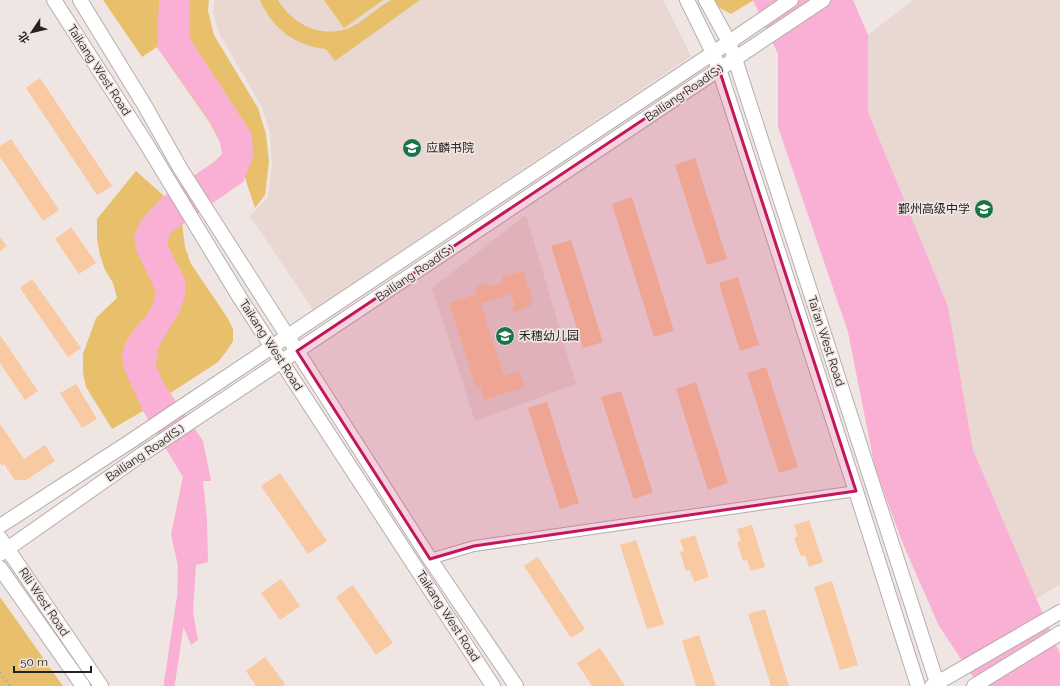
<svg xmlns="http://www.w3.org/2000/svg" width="1060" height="686" font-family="Raleway,'Noto Sans SC',sans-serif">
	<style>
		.built { fill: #e9d7d1 }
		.green { fill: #e8c06c }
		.water { fill: #faafd4 }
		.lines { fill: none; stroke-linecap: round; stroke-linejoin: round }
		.canal { stroke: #faafd4; stroke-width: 11 }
		.building { fill: #f9c9a2 }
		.street-casing { stroke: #b7aeab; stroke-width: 12 }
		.secondary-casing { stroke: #b7aeab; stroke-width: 16 }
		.path { stroke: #b2aaa8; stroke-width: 2; stroke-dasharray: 2 3; stroke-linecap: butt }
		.street { stroke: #fff; stroke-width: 10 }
		.secondary { stroke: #fff; stroke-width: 14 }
		.secondary-bridge-casing { stroke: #b7aeab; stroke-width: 16; stroke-linecap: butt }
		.secondary-bridge { stroke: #fff; stroke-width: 14 }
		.marked { fill: #c2185b; fill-opacity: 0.2; stroke: #c2185b; stroke-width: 3; stroke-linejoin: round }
		.labels { text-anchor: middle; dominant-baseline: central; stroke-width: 3.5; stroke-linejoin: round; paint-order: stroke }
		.street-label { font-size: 12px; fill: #262221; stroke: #efe6e3 }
		.poi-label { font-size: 12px; fill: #262221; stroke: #efe6e3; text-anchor: start }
	</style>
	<rect width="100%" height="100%" fill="#efe6e3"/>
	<g class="built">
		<polygon points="214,0 663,0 691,56 313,310 250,216 268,197 272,164 270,133 262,107 220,35 213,13"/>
		<polygon points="913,0 1060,0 1060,584 1036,599 973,450 948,306 868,112 868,35"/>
		<polygon points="526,215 576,384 475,421 432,288"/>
	</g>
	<g class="green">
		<polygon points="103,0 209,0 208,11 214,35 258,108 266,134 269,162 265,195 255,208 245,178 220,142 210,123 157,47 142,57"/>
		<path d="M 260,0 L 278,0 C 295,28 328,41 357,24 C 366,19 384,2 392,0 C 401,0 411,0 420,0 L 335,61 L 326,49 C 295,46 272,28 260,0 Z"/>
		<polygon points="324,0 383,0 344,28"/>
		<polygon points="714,0 754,0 731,14 720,8"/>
		<polygon points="136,171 164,196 182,223 185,247 191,264 227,317 233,329 233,341 226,352 218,362 143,411 112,429 86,387 83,373 83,354 96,318 117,298 113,283 105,270 100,255 97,239 97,219"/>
		<polygon points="0,597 63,686 0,686"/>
	</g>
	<g class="water">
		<polygon points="159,0 189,0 189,34 192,42 252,134 253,158 243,182 170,233 167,244 185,279 185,296 179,313 158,348 156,366 164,384 203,441 211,481 203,481 207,520 208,562 196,565 193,612 198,640 191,645 181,621 177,603 178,566 171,534 183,477 143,411 124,369 122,355 125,343 135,328 147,315 153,304 156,292 137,252 134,236 141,220 164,196 214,162 222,154 220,142 211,123 157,47"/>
		<polygon points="753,0 853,0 868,35 868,112 948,306 973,450 1060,654 1060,686 979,686 939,626 903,544 875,468 848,332 778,127 778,54"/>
	</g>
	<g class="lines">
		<polyline class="canal" points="169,686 182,600"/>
	</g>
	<g class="building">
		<polygon points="40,78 112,186 97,195 26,88"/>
		<polygon points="11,139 59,210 43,221 0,157 0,146"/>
		<polygon points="695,158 727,259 707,265 675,165"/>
		<polygon points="632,197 674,331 654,337 612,204"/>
		<polygon points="71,227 96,263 79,274 55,239"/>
		<polygon points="0,237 7,246 0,251"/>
		<polygon points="571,240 603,342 583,348 551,246"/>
		<polygon points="523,271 533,301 530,302 531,306 514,312 512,307 515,306 511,294 481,304 504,376 519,371 525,387 484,400 480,386 476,387 449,303 477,294 475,287 487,283 488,287 503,282 502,277"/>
		<polygon points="738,277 759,345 740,351 719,283"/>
		<polygon points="32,279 81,348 68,357 20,288"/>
		<polygon points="0,335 38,391 25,400 0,363"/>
		<polygon points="766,367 798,467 779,473 747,373"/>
		<polygon points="696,382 728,483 708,490 676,389"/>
		<polygon points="76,384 97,419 82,428 60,393"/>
		<polygon points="621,391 653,493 634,499 601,397"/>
		<polygon points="547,402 579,503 560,509 528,408"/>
		<polygon points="0,424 24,459 45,445 55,461 26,480 15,480 4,464 2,466 0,463"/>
		<polygon points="280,473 327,541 308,554 261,486"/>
		<polygon points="809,520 823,562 809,567 805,555 801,556 794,538 798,536 794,525"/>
		<polygon points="752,525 765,567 751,571 747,560 743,561 737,542 741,541 737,529"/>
		<polygon points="695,535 709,577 694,582 690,570 686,571 680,552 684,551 680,540"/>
		<polygon points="636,540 664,624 647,629 620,545"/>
		<polygon points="538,557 585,629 571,638 524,566"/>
		<polygon points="281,579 300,606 280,620 261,593"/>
		<polygon points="832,581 858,665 840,670 814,587"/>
		<polygon points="353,585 393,643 376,655 336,597"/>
		<polygon points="765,609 789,686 771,686 748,614"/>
		<polygon points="699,635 716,686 696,686 682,641"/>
		<polygon points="600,648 625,686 592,686 577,663"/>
		<polygon points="265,657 285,684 282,686 256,686 246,671"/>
	</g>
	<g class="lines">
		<g class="street-casing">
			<polyline id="street" points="430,559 474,546 856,491"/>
		</g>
		<g class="secondary-casing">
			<g id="secondary">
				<polyline points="54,0 144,140 240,298 493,686"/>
				<polyline points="80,0 145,106 180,168 430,559 516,686"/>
				<polyline points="687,0 713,53 719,69 856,491 918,686"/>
				<polyline points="706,0 729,42 735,59 938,686"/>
				<polyline points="183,406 713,53 791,0"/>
				<polyline points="0,526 131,441"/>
				<polyline points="0,538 101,686"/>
				<polyline points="0,554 141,455 823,0"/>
				<polyline points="0,568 83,686"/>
				<polyline points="932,686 1060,612"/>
				<polyline points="974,686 1060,633"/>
			</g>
		</g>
		<polyline class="path" points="0,672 10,686"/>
		<use href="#street" class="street"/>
		<use href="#secondary" class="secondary"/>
		<g class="secondary-bridge-casing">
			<polyline id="secondary-bridge" points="131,441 183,406"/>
		</g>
		<use href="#secondary-bridge" class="secondary-bridge"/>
	</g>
	<path class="marked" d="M 719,69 L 856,491 L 474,546 L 430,559 L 297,351 Z"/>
	<defs>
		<g id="school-disc" transform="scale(1)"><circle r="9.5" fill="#197448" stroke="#efe6e3"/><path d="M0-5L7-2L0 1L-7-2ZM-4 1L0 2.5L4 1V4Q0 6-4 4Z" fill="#fff"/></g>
	</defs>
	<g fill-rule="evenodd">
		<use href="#school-disc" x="412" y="148"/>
		<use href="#school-disc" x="984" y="209"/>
		<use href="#school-disc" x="505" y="336"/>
	</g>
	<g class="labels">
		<g class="street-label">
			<text transform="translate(99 70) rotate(57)">Taikang West Road</text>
			<text transform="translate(684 93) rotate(-34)">Bailiang Road(S.)</text>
			<text transform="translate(415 273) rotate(-34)">Bailiang Road(S.)</text>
			<text transform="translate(826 341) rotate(72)">Tai‘an West Road</text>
			<text transform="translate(271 345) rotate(57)">Taikang West Road</text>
			<text transform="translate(145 453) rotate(-34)">Bailiang Road(S.)</text>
			<text transform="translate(44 602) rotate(56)">Rili West Road</text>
			<text transform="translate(448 616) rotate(57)">Taikang West Road</text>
		</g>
		<g class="poi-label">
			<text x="426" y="148">应麟书院</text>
			<text x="970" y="209" text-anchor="end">鄞州高级中学</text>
			<text x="519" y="336">禾穗幼儿园</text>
		</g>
	</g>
	<g transform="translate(32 32) rotate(235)" stroke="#efe6e3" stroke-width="3" paint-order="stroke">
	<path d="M0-3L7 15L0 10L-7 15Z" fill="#262221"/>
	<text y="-6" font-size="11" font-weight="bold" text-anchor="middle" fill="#262221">北</text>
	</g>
	<path d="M14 666v6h77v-6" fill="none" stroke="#262221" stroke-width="2"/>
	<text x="20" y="666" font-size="12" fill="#262221" stroke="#efe6e3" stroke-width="3" paint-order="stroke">50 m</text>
</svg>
